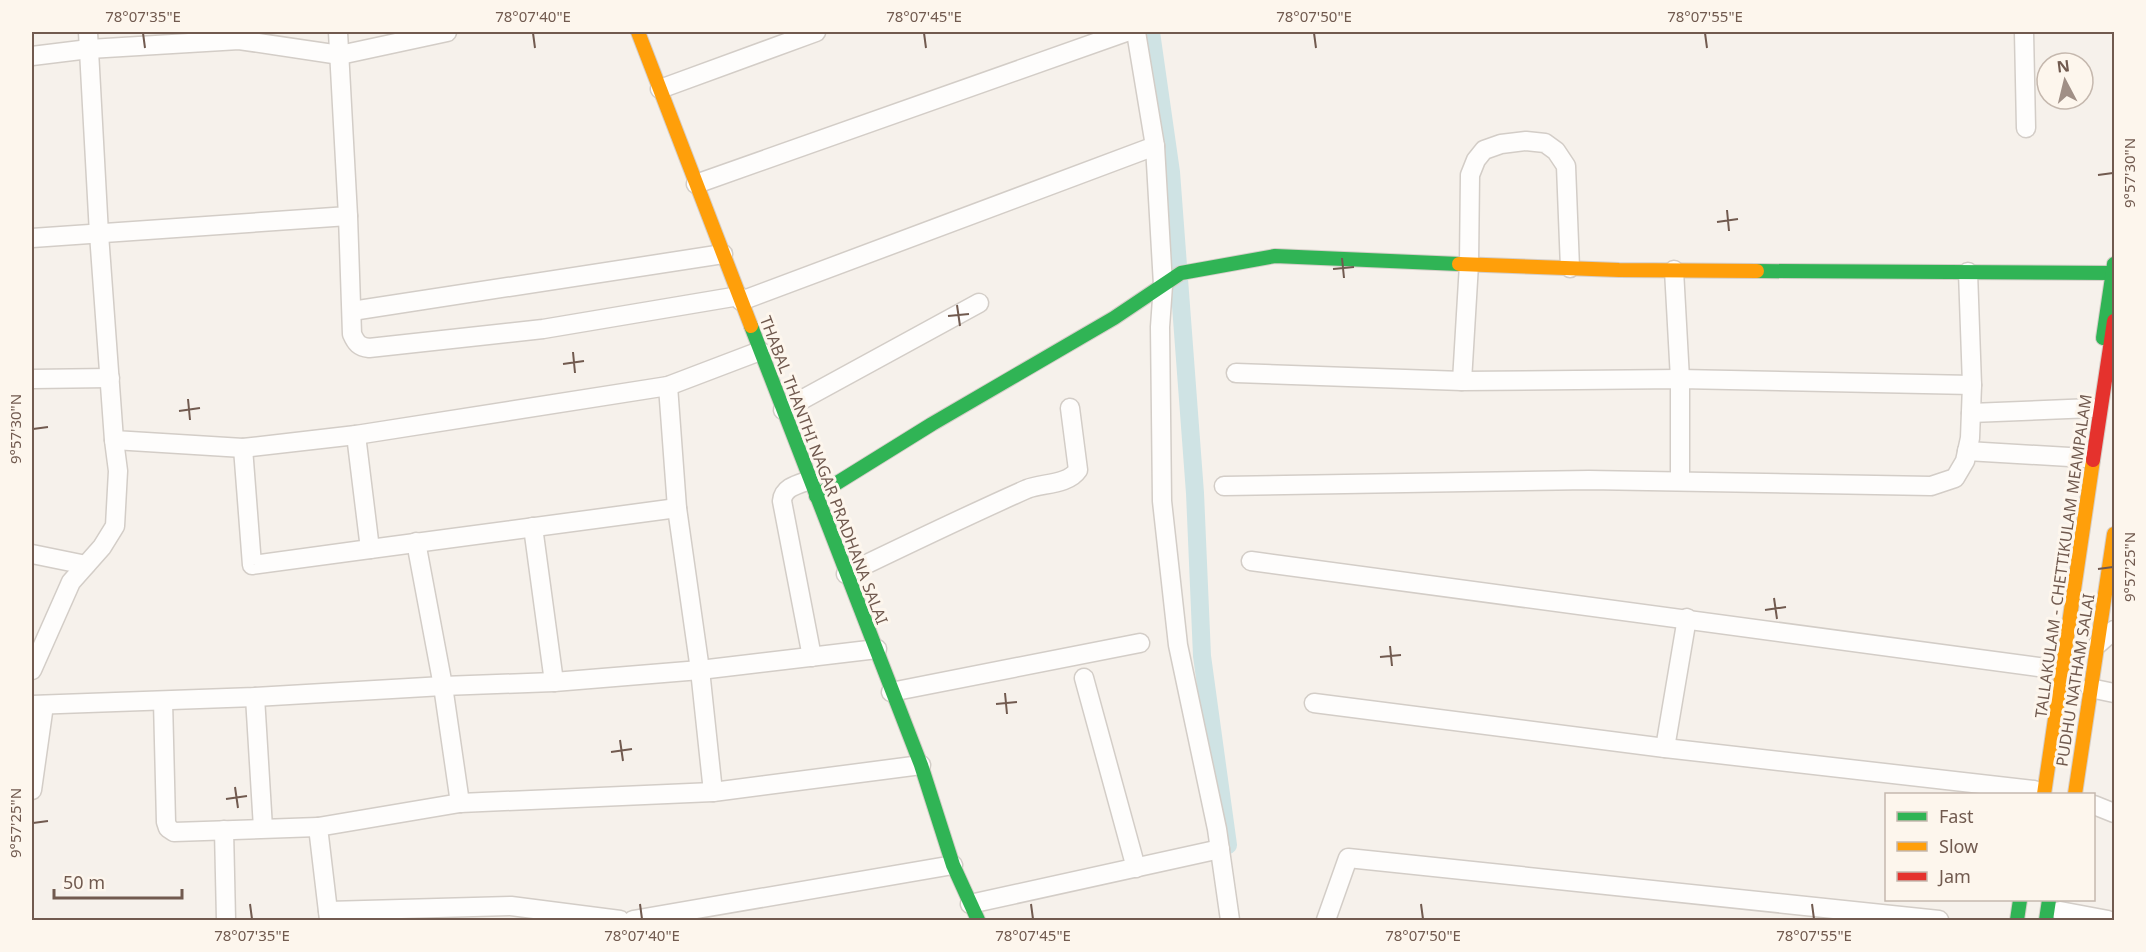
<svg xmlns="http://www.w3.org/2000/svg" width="2146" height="952" font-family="'Noto Sans',sans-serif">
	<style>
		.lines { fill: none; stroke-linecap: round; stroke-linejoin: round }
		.canal { stroke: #cfe3e4; stroke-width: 18 }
		.street-casing { stroke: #d3cdc7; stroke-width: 21 }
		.fast-casing { stroke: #d5cec8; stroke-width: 16 }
		.slow-casing { stroke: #d5cec8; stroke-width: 16 }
		.jam-casing { stroke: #d5cec8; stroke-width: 16 }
		.street { stroke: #fefdfc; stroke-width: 18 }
		.fast { stroke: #30b455; stroke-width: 14 }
		.slow { stroke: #ff9f0a; stroke-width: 14 }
		.jam { stroke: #e5322d; stroke-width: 14 }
		.ticks { fill: none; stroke: #715a4f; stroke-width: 2 }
		.labels { text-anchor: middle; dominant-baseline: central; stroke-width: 6; stroke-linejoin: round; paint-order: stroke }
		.street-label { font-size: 16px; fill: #715a4f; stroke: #fdf6ed }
		.neatline { fill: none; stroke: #715a4f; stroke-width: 2 }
		.ticks-label { font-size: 15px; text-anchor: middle; fill: #715a4f }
	</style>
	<rect width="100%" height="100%" fill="#f6f1eb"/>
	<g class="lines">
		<polyline class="canal" points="1151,32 1171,172 1195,493 1202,656 1228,845"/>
		<g class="street-casing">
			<g id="street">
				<polyline points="88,32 99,234 114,440 243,448 356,435 668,386 760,351"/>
				<polyline points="1136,32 1155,146 1163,285 1160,327 1162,501 1178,645 1217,829 1230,920"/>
				<polyline points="2024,32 2026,128"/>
				<polyline points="32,56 89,49 239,40 340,55 447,32"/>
				<polyline points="660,89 816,32"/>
				<polyline points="696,184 1126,32"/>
				<path d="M 348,216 L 352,334 C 356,343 359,347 369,348 L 543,329 L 739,296"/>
				<polyline points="32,238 348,216 338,32"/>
				<polyline points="1674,270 1680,379 1680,481"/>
				<polyline points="741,301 1155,146"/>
				<polyline points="352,311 723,254"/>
				<polyline points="1236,373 1462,381 1680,379 1972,385"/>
				<polyline points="32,379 110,378"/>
				<polyline points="1462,381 1469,264 1470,175 1476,160 1484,150 1501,144 1526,141 1545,143 1556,151 1566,166 1570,268"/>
				<polyline points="668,386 677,508 700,670 713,792"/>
				<polyline points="783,410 979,303"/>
				<polyline points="1971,413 2092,408"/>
				<polyline points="243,448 252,565 370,549 356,435"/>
				<polyline points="1967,451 2086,458"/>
				<path d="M 810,480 C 799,484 783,487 782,501 L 812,657"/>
				<polyline points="1224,486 1589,480 1931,486 1955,478 1965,461 1970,438 1972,385 1968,272"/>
				<polyline points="533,527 554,682"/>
				<polyline points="416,542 443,686 460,803"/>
				<polyline points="370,549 677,508"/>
				<polyline points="32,554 86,565"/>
				<polyline points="1251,561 2053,669"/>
				<path d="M 846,574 C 906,545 966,516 1027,489 C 1042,483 1068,485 1078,470 L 1070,408"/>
				<polyline points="2098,644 2114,630"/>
				<polyline points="32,670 71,582 102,547 115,526 118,471 114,440"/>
				<polyline points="1084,678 1136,868"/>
				<polyline points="2090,688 2114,693"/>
				<polyline points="891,692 1140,643"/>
				<polyline points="255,697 263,828"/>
				<polyline points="163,701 166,822 168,828 174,832 318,827"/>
				<polyline points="1314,703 1665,748 2034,790"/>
				<polyline points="32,705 255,697 443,686 554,682 700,670 877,649"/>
				<polyline points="1665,748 1687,618"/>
				<polyline points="32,790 44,705"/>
				<polyline points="2094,805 2114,813"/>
				<polyline points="224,830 226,920"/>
				<polyline points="970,904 1220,849"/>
				<polyline points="328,911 511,906 620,920"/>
				<polyline points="2060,911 2108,920"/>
				<polyline points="329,920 318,827 460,803 713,792 921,765"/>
				<polyline points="633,920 953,865"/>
				<polyline points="1326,920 1348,858 1939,920"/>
			</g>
		</g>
		<g class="fast-casing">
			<g id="fast">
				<polyline points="1757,271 2113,273"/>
				<polyline points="751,326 921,765 953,865 978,920"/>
				<polyline points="2103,338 2114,264"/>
				<polyline points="816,496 932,424 1114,318 1181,273 1275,256 1459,264"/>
				<polyline points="2017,920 2020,900"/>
				<polyline points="2046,920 2049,900"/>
			</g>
		</g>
		<g class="slow-casing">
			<g id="slow">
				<polyline points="638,32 751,326"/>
				<polyline points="1459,264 1619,270 1757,271"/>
				<polyline points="2044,794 2093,460"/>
				<polyline points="2075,794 2114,534"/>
			</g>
		</g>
		<g class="jam-casing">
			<polyline id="jam" points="2093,460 2114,321"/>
		</g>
		<use href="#street" class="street"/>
		<use href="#fast" class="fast"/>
		<use href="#slow" class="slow"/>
		<use href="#jam" class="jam"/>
	</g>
	<path class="ticks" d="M 143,33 L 145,48M 533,33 L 535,48M 924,33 L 926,48M 1314,33 L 1316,48M 1705,33 L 1707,48M 2098,175 L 2113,173M 1727,210 L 1729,231M 1717,222 L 1738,219M 1342,258 L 1344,278M 1333,269 L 1354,267M 957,305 L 960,326M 948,316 L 969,314M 573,352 L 575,373M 563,364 L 584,361M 188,399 L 190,420M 179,411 L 200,408M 33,429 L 48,427M 2098,569 L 2113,567M 1774,598 L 1777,619M 1765,610 L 1786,607M 1390,646 L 1392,666M 1380,657 L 1401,655M 1005,693 L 1007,714M 996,704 L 1017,702M 620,740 L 623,761M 611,752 L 632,749M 235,787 L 238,808M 226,799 L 247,796M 33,823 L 48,821M 250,904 L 252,919M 640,904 L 642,919M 1031,904 L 1033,919M 1421,904 L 1423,919M 1812,904 L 1814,919"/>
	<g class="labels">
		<g class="street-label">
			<text transform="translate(824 470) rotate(69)">THABAL THANTHI NAGAR PRADHANA SALAI</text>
			<text transform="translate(2063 556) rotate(-82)">TALLAKULAM - CHETTIKULAM MEAMPALAM</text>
			<text transform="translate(2075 680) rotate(-81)">PUDHU NATHAM SALAI</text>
		</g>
	</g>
	<rect width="2146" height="952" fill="none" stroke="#fdf6ed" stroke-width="66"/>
	<rect x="1885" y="793" width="210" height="108" fill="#fdf6ed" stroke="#c5b8ae" stroke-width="1.5"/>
	<rect x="1897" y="812" width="30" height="9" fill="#30b455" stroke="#c5b8ae" stroke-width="1.5"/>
	<text x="1939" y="823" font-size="18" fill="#715a4f">Fast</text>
	<rect x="1897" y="842" width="30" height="9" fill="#ff9f0a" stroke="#c5b8ae" stroke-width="1.5"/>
	<text x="1939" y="853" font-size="18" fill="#715a4f">Slow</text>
	<rect x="1897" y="872" width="30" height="9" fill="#e5322d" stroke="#c5b8ae" stroke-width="1.5"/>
	<text x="1939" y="883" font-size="18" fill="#715a4f">Jam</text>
	<g transform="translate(2065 81) rotate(353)"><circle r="28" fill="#fdf6ed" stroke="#c5b8ae" stroke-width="1.5"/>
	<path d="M0-4.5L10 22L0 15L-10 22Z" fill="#a08f86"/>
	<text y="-9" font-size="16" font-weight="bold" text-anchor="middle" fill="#715a4f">N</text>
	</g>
	<path d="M54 889v9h128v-9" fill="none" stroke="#715a4f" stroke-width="3"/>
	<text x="63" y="889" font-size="18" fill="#715a4f" stroke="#fdf6ed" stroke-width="4.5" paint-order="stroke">50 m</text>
	<rect x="33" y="33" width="2080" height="886" class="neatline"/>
	<g class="ticks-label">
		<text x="143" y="22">78°07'35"E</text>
		<text x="533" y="22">78°07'40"E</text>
		<text x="924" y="22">78°07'45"E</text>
		<text x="1314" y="22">78°07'50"E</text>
		<text x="1705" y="22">78°07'55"E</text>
		<text transform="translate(2130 173) rotate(-90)" y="5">9°57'30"N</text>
		<text transform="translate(16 429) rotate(-90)" y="5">9°57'30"N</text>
		<text transform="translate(2130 567) rotate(-90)" y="5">9°57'25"N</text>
		<text transform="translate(16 823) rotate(-90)" y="5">9°57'25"N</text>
		<text x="252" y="941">78°07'35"E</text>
		<text x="642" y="941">78°07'40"E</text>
		<text x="1033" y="941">78°07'45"E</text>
		<text x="1423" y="941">78°07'50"E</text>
		<text x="1814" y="941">78°07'55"E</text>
	</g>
</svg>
